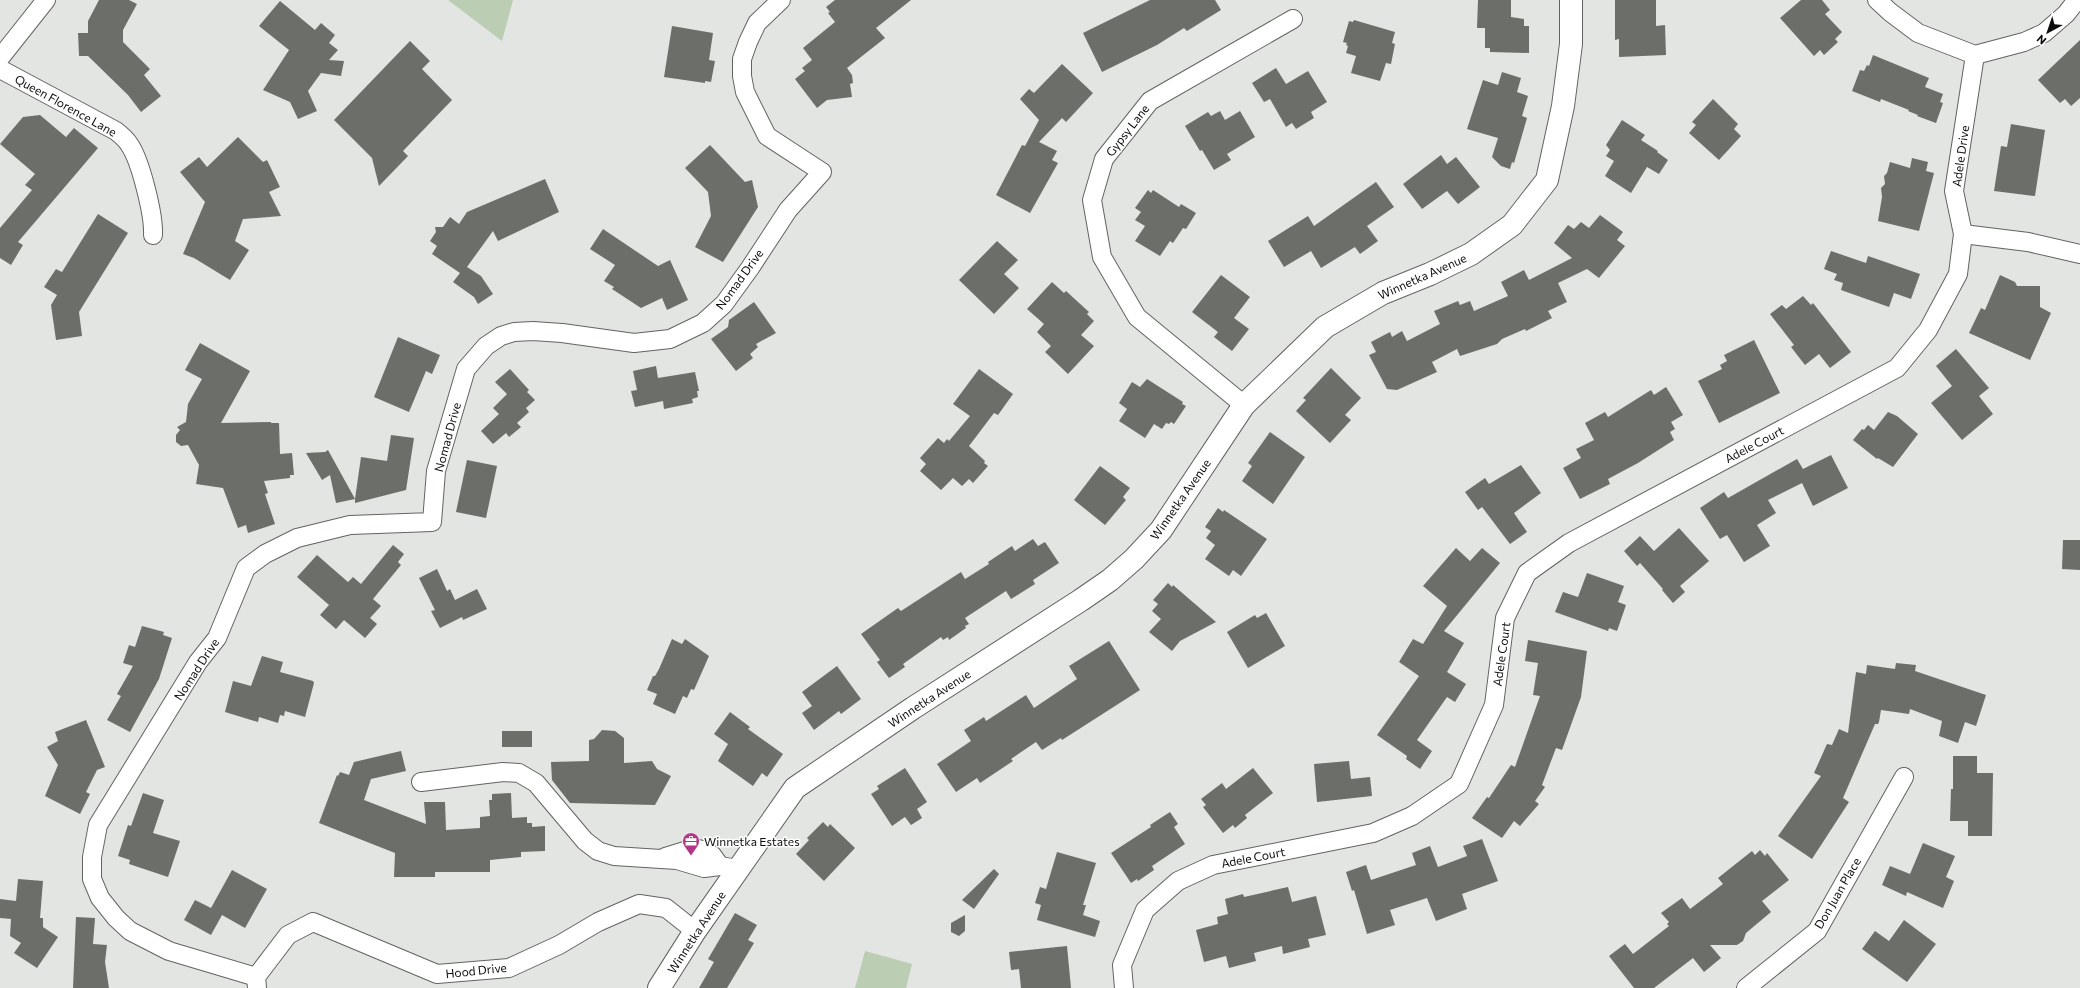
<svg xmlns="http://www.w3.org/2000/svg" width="2080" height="988" font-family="Commissioner,sans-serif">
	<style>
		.green { fill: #bbcdb2 }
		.building { fill: #6c6e6a }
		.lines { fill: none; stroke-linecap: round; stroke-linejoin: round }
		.minor-casing { stroke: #626461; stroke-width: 20 }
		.major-casing { stroke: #626461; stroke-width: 24 }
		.minor { stroke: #fff; stroke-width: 18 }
		.major { stroke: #fff; stroke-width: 22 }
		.labels { text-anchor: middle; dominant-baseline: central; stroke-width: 3; stroke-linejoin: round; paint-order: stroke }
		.street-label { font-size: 12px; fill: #0c0d0c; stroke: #fff }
		.poi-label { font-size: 12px; fill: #0c0d0c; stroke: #fff; text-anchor: start }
	</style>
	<rect width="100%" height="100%" fill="#e2e5e1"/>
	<g class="green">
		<polygon points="448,0 513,0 502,41"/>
		<polygon points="865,951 912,964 906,988 855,988"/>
	</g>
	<g class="building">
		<polygon points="99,0 129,0 137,4 123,30 123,42 150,69 144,75 161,96 141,112 128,95 88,56 79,56 78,33 88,33 88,21"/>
		<polygon points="835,0 911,0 876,28 885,38 847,68 852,75 853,83 850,84 852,97 827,100 817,108 795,79 805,71 802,68 812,60 803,48 835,22 828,13 830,12 826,7"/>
		<polygon points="1150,0 1215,0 1221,10 1187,31 1184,28 1157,45 1102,72 1083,33"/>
		<polygon points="1478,0 1511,0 1511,17 1524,19 1524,26 1529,26 1529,53 1490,52 1490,48 1485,48 1485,28 1477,28"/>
		<polygon points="1615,0 1656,0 1656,26 1665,25 1666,55 1619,57 1619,39 1615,40"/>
		<polygon points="1801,0 1822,0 1830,10 1825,14 1842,32 1835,39 1838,42 1824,55 1820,50 1814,56 1780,18"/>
		<polygon points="280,1 315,30 321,23 335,35 329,43 338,50 329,60 344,61 341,76 321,73 308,91 317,111 298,119 290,102 263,90 289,50 259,26"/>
		<polygon points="1354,20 1395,32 1392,43 1395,44 1391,64 1386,63 1380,81 1351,73 1356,56 1346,53 1348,46 1346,45 1347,43 1343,42 1349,21 1353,22"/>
		<polygon points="672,26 713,33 709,60 715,61 711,82 705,81 705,83 664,77"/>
		<polygon points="2080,40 2080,98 2071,106 2065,99 2060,103 2038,80"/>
		<polygon points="410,41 430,61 422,69 452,100 403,151 408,156 379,186 372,158 334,120"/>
		<polygon points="1873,55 1929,78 1925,87 1943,94 1940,102 1943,103 1936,123 1917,116 1918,115 1908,111 1909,110 1881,99 1880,102 1852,91 1860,70 1864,71 1867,65 1869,66"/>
		<polygon points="1062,64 1093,93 1066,122 1062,118 1039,142 1057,151 1052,160 1058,163 1030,213 996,195 1022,145 1025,146 1039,120 1020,99 1029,89 1034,93"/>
		<polygon points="1276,68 1286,84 1308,71 1327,102 1311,112 1314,118 1296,129 1292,123 1286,127 1270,99 1264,102 1252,83"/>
		<polygon points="1502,72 1521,78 1517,92 1528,96 1522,116 1527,118 1514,163 1512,162 1510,169 1501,166 1492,157 1498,138 1467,129 1483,80 1498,85"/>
		<polygon points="1713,99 1738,124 1734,129 1741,136 1719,160 1689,133 1696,125 1692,122"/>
		<polygon points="1220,111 1225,120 1240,111 1255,137 1227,154 1231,160 1214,170 1202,150 1200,151 1185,126 1208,112 1211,116"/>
		<polygon points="40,115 66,137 74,128 98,148 18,242 23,245 11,265 0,258 0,228 32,190 25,185 35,174 0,144 23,117"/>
		<polygon points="1622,120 1645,135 1641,140 1658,151 1657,152 1668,160 1659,174 1647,167 1631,193 1605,176 1614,161 1606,156 1610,150 1606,145"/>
		<polygon points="2011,124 2045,130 2035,196 1994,191 2001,146 2007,147"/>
		<polygon points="238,137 263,162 267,160 280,187 269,192 281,216 243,219 235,241 249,250 230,280 194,258 183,254 205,202 180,172 199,157 207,167"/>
		<polygon points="710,145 745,182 752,180 758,207 723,262 695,247 711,216 708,192 685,168"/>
		<polygon points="1441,155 1447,164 1456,157 1480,187 1458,204 1447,191 1422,209 1403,184"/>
		<polygon points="1912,158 1928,162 1926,171 1934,173 1919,231 1878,221 1882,197 1881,188 1885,184 1884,176 1887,173 1890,162 1910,168"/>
		<polygon points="545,179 559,212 498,241 493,231 467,267 481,276 493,294 478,304 474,297 453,282 460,273 432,254 437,246 430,241 436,232 435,227 443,227 450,217 459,224 467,212"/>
		<polygon points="1376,182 1394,207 1367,226 1378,241 1360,254 1355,247 1321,268 1311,251 1284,267 1268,241 1308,216 1314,226"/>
		<polygon points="1148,190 1151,193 1153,190 1179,207 1181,204 1196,213 1186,229 1183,228 1173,243 1170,241 1160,256 1135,241 1145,226 1135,220 1141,212 1135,208"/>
		<polygon points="98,214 128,233 79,312 82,336 56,340 51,305 57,295 44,287 56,269 62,272"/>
		<polygon points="1600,215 1623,232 1617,240 1625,246 1599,278 1587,269 1558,283 1567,302 1548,311 1552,318 1526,331 1525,329 1502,339 1497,344 1460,356 1457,349 1432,362 1437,372 1397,390 1387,389 1369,355 1376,352 1371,342 1390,332 1392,337 1402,331 1407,341 1440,324 1434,311 1458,301 1460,305 1470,301 1474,311 1508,296 1501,282 1524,270 1529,280 1572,258 1554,243 1568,225 1574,229 1581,222 1589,228"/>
		<polygon points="603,229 658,266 670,260 688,300 667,310 662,298 641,308 612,289 614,287 604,281 615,265 590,249"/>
		<polygon points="997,241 1018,260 1004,274 1019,288 994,314 959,280"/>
		<polygon points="1831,251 1866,263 1868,256 1920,274 1911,299 1894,293 1889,307 1841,290 1843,283 1834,280 1837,274 1824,269"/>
		<polygon points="1221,275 1250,297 1234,318 1249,329 1232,351 1214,337 1218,332 1192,312"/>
		<polygon points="2000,275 2015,282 2017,286 2040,286 2040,307 2051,313 2030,360 1969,333 1981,308 1985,310"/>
		<polygon points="1052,282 1064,293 1066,291 1089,312 1087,314 1094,321 1081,335 1094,346 1068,374 1045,352 1051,346 1037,332 1044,324 1027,309"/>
		<polygon points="1803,296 1811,305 1813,303 1851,352 1830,368 1819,354 1805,365 1791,347 1794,345 1770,314 1782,305 1786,309"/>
		<polygon points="754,302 776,333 756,344 758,347 750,354 753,358 736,371 711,339 728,327 729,320"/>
		<polygon points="398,337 440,355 432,374 426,371 409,412 374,397"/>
		<polygon points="1754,340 1780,393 1719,423 1698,381 1722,369 1720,365 1727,361 1724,355"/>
		<polygon points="200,343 250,371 221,423 271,422 271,423 279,423 280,454 292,453 294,475 290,475 290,478 264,481 268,493 265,494 275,524 248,533 246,525 238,528 223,488 196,484 199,465 188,445 181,446 176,442 176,435 180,430 177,427 186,422 188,404 202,379 185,370"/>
		<polygon points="1956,349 1989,388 1979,396 1993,414 1962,440 1931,403 1952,386 1936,366"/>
		<polygon points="656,366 658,378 695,372 699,391 697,391 698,397 692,399 693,403 664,409 663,401 635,407 631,391 637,390 633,371"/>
		<polygon points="1331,368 1361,398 1345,415 1351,420 1330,443 1296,411 1306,400 1303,398"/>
		<polygon points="510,369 529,390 527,392 535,400 526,408 529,412 517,423 521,427 509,437 506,433 493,444 481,431 499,414 493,408 507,394 495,382"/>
		<polygon points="979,369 1013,394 998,415 994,413 969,446 985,461 984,463 988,466 973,483 969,479 962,486 953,478 941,490 920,471 926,464 920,458 938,438 944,443 947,439 949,441 970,416 953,404"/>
		<polygon points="1147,379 1183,402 1182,404 1186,406 1174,424 1171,422 1169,424 1166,423 1162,429 1154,424 1145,438 1119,421 1127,409 1119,403 1132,382 1140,387"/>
		<polygon points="1666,387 1683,415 1671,422 1675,429 1670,432 1674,440 1638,463 1608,479 1610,484 1580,499 1563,468 1581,458 1576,449 1594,440 1585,423 1605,412 1608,417 1651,390 1654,395"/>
		<polygon points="1888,412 1897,416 1918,434 1893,467 1878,458 1877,459 1853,440 1862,429 1864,430 1868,425 1874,430"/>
		<polygon points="1270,432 1305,457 1273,504 1242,481 1252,466 1248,463"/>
		<polygon points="391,435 414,438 406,490 355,503 355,499 336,503 330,475 322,480 306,453 325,452 328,450 355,499 361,457 387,461"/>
		<polygon points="1831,455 1848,488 1813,506 1802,483 1768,500 1776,513 1757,525 1770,546 1744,562 1727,535 1720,539 1700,508 1724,492 1728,498 1797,459 1803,469"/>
		<polygon points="467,460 497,466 486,518 456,512"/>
		<polygon points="1521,465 1541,493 1514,513 1527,532 1510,544 1482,507 1478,510 1465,492 1485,478 1489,484"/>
		<polygon points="1100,466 1130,488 1123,497 1126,500 1105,525 1074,500"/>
		<polygon points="1218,508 1223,512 1224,510 1267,539 1241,576 1233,570 1229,576 1205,559 1215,545 1206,538 1211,531 1205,527"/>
		<polygon points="1679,528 1709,561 1680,586 1685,592 1673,603 1662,590 1663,589 1640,563 1637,566 1624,551 1640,536 1654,551"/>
		<polygon points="1033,539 1038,546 1045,542 1059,563 1033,580 1035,584 1011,599 1006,591 965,618 969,624 965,626 966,628 949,640 948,637 943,640 941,637 903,664 905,667 889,678 877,662 880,660 861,634 898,608 901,611 961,572 965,579 989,564 988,562 1012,546 1015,551"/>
		<polygon points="2063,540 2080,540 2080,570 2062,569"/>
		<polygon points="393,545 404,554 398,562 401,565 373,599 381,606 370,618 377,624 365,638 344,620 336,629 320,615 329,605 297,577 317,555 348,582 353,577 361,584"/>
		<polygon points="1456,548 1470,561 1482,548 1500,563 1444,631 1464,643 1447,672 1466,684 1455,702 1447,697 1417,740 1432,751 1420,769 1406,759 1407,756 1377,735 1419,676 1399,662 1413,639 1423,644 1447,606 1423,586"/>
		<polygon points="437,569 447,591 450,589 455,600 477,589 487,609 463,620 462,617 440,628 431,611 435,610 419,578"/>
		<polygon points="1587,573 1624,586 1618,602 1626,605 1617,631 1609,628 1608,631 1555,612 1563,592 1578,597"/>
		<polygon points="1168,583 1172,587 1173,585 1216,622 1180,641 1172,651 1149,632 1161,619 1152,611 1158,604 1153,600"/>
		<polygon points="1266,613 1285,646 1248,668 1227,632 1255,615 1257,618"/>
		<polygon points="142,626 164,632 163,635 172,638 159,679 130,732 107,720 121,696 117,694 133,666 123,663 129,645 135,647"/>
		<polygon points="672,639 682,644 685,639 709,656 694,690 691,689 687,698 683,696 675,714 653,704 657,694 647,690 653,676 655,676 659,669"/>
		<polygon points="1528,640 1587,651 1581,697 1562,750 1556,748 1542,785 1545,787 1535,801 1539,804 1520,826 1514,821 1502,838 1472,818 1487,797 1489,798 1511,765 1515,767 1540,696 1533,695 1538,663 1525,661"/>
		<polygon points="1109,641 1140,690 1062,740 1061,738 1042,750 1036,742 1011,759 1013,761 980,783 977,778 956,792 937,764 971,741 964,730 984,717 986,721 1026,695 1034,708 1077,679 1069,666"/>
		<polygon points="262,656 283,662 280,672 313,681 314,683 305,717 285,711 284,716 280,715 278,723 259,717 258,722 225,712 233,681 251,686"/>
		<polygon points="1896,663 1916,665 1915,671 1986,695 1976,726 1965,722 1958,743 1939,736 1942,721 1910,709 1909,714 1881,710 1879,722 1878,724 1875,724 1843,798 1849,802 1812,859 1778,836 1821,776 1814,773 1827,744 1832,745 1839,729 1848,733 1856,672 1866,674 1867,665 1895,669"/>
		<polygon points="837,666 861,699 841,714 839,711 814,730 802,713 812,706 802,692"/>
		<polygon points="730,712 750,727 748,729 783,754 767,777 762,773 753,786 718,761 728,744 714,734"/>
		<polygon points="86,720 105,767 97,770 86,792 90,794 80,814 45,796 58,765 47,747 58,741 55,732"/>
		<polygon points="602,730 615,731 624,738 624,763 652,761 657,769 671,776 655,805 570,803 552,780 551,762 589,761 589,740 594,739"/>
		<rect x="502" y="731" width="30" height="16"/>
		<polygon points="401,751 406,771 371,779 364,800 426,824 424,802 445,802 446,830 480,828 480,817 490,816 489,800 492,800 492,794 511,793 512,818 527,817 527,823 532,823 532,827 545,826 545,851 521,852 521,857 490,860 490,872 435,872 435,877 394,877 395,853 319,823 337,775 338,776 340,772 349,775 354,762"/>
		<polygon points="1953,756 1977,756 1977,773 1993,773 1992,836 1968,836 1968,821 1950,821 1951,789 1953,789"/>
		<polygon points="1349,761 1351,779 1370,777 1372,796 1317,802 1314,764"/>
		<polygon points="905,768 927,802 917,809 922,818 911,825 905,817 892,826 871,794 879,789 877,786"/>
		<polygon points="1253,768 1273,793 1245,815 1247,818 1235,828 1233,825 1223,833 1203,807 1206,805 1201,799 1222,783 1226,789"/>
		<polygon points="143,793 164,800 153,833 180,841 168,877 129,864 130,860 118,856 128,825 131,826"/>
		<polygon points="1170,812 1178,824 1174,827 1185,844 1152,866 1154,870 1138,881 1137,879 1131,883 1111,853 1151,827 1150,825"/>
		<polygon points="823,822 828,827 830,824 855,848 824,881 796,854 809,840 807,838"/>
		<polygon points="1482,839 1498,881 1462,894 1467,909 1436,921 1427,898 1390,910 1395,925 1367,934 1354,890 1352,891 1346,872 1366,865 1371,880 1416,865 1412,853 1430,846 1438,867 1467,856 1463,846"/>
		<polygon points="1923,843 1955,856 1946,877 1954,881 1943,908 1907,892 1906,896 1882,885 1890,866 1910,874"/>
		<polygon points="1760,850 1765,856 1767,853 1789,880 1762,901 1771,912 1746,933 1743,941 1737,945 1710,945 1721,958 1704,972 1693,958 1654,988 1634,988 1609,956 1625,944 1633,954 1669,926 1667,924 1669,922 1661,913 1682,898 1690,909 1723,884 1718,878 1752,851 1755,855"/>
		<polygon points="1057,852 1096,863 1083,905 1086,905 1083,915 1100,921 1095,937 1037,920 1041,905 1035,903 1040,887 1046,889"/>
		<polygon points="994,869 999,874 974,909 962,900"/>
		<polygon points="232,870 267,889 245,928 222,915 211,935 184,920 195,900 211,908"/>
		<polygon points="18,879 43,881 40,918 43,918 43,927 58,937 37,968 14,953 21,943 10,936 11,919 0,918 0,899 16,901"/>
		<polygon points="1288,887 1292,902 1316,896 1326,935 1308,939 1310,947 1283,954 1282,946 1254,953 1256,961 1229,968 1226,956 1204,962 1196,930 1218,924 1217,917 1228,914 1225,899 1243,894 1244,897"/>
		<polygon points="735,913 757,925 748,940 754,943 727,988 699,988 714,962 708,959"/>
		<polygon points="965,915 965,931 959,936 951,932 951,923"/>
		<polygon points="76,917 95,918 93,944 107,945 105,962 109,988 73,988"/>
		<polygon points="1904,920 1936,944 1907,982 1862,949 1875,931 1889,941"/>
		<polygon points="1067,946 1071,988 1021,988 1019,969 1011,970 1009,952"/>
	</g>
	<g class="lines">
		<g class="minor-casing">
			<g id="minor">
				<polyline points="1877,0 1890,12 1918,33 1975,55 2024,42 2044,33 2066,14 2077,0"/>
				<polyline points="0,58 46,0"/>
				<path d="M 0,69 L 116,131 C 121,135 126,139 129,144 C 141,161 154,216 153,235"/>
				<polyline points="1963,234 2028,242 2080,254"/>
				<polyline points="1244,405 1137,317 1102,257 1092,200 1104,159 1150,101 1293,19"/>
				<polyline points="421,782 503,772 519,773 536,783 585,841 598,851 614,856 677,860 704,868 720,866 738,869"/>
				<polyline points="665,857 694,848 702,850 712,855 720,866"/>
				<polyline points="256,977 169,951 130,931 116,918 100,898 92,879 92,857 98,825 198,662 217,638 246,568 265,554 297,538 350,525 432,522 436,471 466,369 486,346 501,336 514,332 533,331 562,333 634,343 670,339 703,323 724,304 750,268 788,210 822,172 767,136 745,92 742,76 742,59 748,42 757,23 781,0"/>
				<polyline points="257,988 256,977 288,935 313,922 437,974 509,968 559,945 598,922 639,904 666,908 695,931"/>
				<polyline points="1124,988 1122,965 1145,910 1178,881 1213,865 1373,833 1412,816 1459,784 1494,705 1505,618 1527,573 1569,543 1897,368 1928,330 1958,274 1963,234 1954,191 1975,55"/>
				<polyline points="1746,988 1817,931 1904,777"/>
			</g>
		</g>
		<g class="major-casing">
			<polyline id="major" points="659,988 695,931 795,788 913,708 1081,600 1110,580 1134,559 1161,530 1244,405 1325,327 1383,293 1430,274 1471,254 1512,225 1547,180 1563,106 1571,44 1571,0"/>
		</g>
		<use href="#minor" class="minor"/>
		<use href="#major" class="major"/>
	</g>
	<defs>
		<g id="office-pin" transform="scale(0.9)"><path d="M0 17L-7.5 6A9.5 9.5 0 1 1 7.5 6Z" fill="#b23686" stroke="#fff"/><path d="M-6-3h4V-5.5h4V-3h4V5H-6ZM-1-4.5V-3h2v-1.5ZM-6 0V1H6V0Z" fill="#fff"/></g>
	</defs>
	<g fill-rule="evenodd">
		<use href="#office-pin" x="691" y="841"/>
	</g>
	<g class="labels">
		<g class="street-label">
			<text transform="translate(66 105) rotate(29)">Queen Florence Lane</text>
			<text transform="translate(1127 130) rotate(-52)">Gypsy Lane</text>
			<text transform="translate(1960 156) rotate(-82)">Adele Drive</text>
			<text transform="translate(1422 276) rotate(-24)">Winnetka Avenue</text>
			<text transform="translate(739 279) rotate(-54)">Nomad Drive</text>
			<text transform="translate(447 437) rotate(-75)">Nomad Drive</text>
			<text transform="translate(1754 444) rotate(-28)">Adele Court</text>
			<text transform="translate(1180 499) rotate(-55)">Winnetka Avenue</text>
			<text transform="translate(1501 654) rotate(-82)">Adele Court</text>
			<text transform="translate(196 669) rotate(-57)">Nomad Drive</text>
			<text transform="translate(929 698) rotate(-33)">Winnetka Avenue</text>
			<text transform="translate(1253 857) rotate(-11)">Adele Court</text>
			<text transform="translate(1837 893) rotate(-60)">Don Juan Place</text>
			<text transform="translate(696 932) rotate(-57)">Winnetka Avenue</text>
			<text transform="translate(476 970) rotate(-6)">Hood Drive</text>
		</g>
		<g class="poi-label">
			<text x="704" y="841">Winnetka Estates</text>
		</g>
	</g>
	<g transform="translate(2048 32) rotate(220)" stroke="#ffffff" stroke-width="3" paint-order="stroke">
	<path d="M0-3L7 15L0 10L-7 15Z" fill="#0c0d0c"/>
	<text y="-6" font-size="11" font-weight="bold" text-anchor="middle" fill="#0c0d0c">N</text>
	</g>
</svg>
